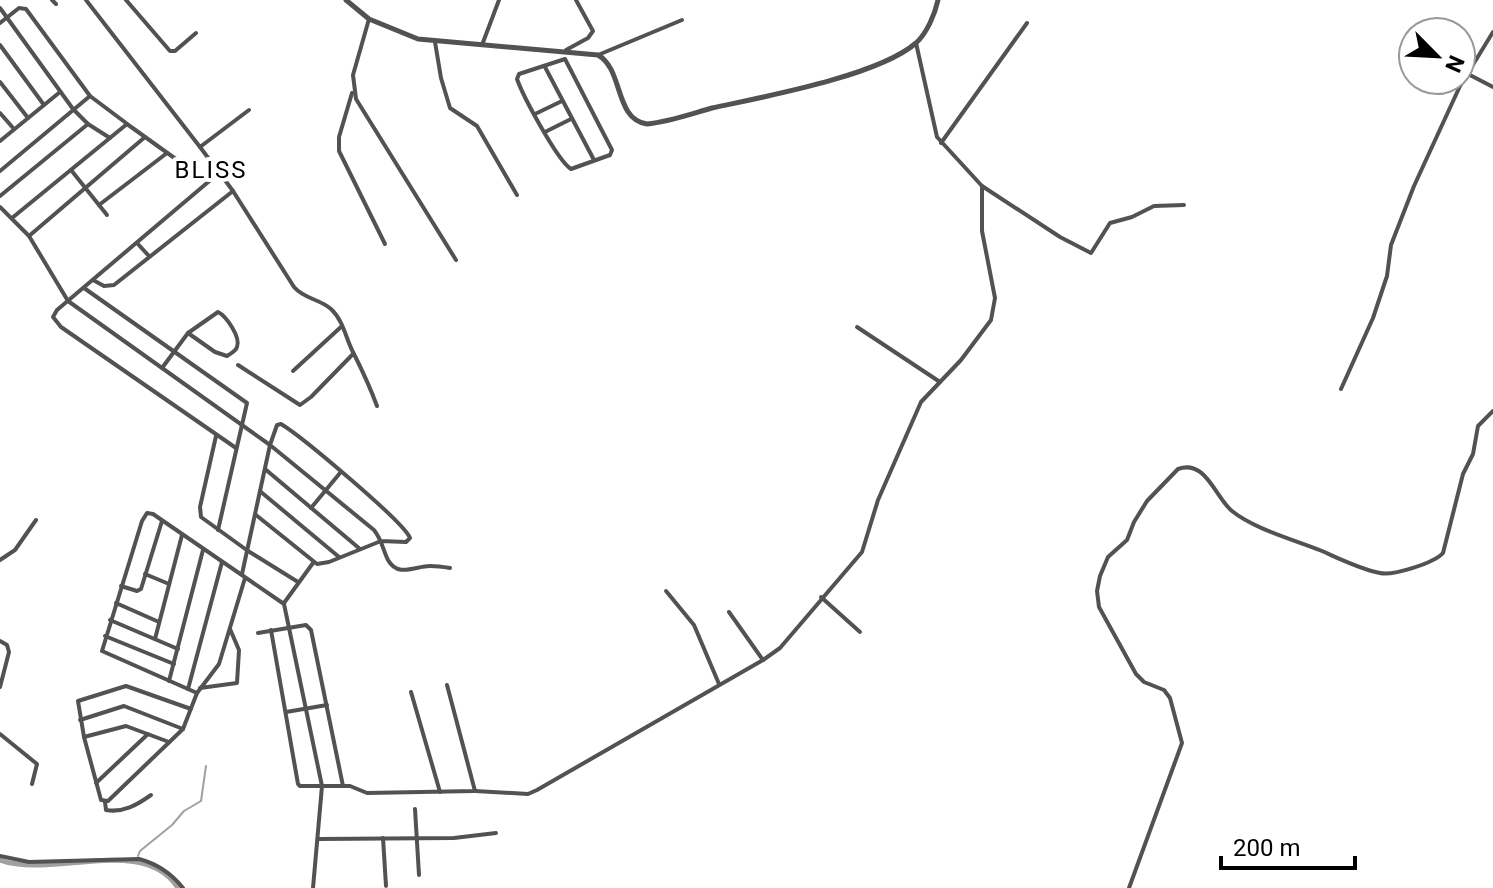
<svg xmlns="http://www.w3.org/2000/svg" width="1493" height="888" font-family="Roboto,sans-serif">
	<style>
		.lines { fill: none; stroke-linecap: round; stroke-linejoin: round }
		.stream { stroke: #a0a0a0; stroke-width: 2 }
		.canal { stroke: #a0a0a0; stroke-width: 5 }
		.minor { stroke: #525252; stroke-width: 4 }
		.tertiary { stroke: #525252; stroke-width: 5 }
		.labels { text-anchor: middle; dominant-baseline: central; stroke-width: 8; stroke-linejoin: round; paint-order: stroke }
		.neighbourhood-label { font-size: 24px; letter-spacing: 2px; fill: #000; stroke: #fff }
	</style>
	<rect width="100%" height="100%" fill="#fff"/>
	<g class="lines">
		<polyline class="stream" points="138,856 140,851 172,825 184,811 201,801 206,766"/>
		<path class="canal" d="M 0,860 C 51,879 144,834 178,888"/>
		<g class="minor">
			<polyline points="52,0 56,4"/>
			<polyline points="86,0 200,147 249,110"/>
			<polyline points="126,0 170,51 175,51 196,33"/>
			<polyline points="0,8 73,109 88,124 110,138"/>
			<polyline points="369,19 353,75 356,99 456,260"/>
			<polyline points="0,23 19,8 26,9 90,96 126,123"/>
			<polyline points="435,42 441,78 450,108 477,126 517,195"/>
			<polyline points="0,45 44,105"/>
			<polyline points="482,45 499,0"/>
			<polyline points="566,50 588,38 593,31 576,0"/>
			<polyline points="598,55 682,20"/>
			<path d="M 565,59 L 612,150 L 610,155 L 571,169 C 557,160 523,96 517,79 L 519,74 Z"/>
			<polyline points="545,67 594,160"/>
			<polyline points="1468,74 1493,87"/>
			<polyline points="0,82 28,118"/>
			<polyline points="352,93 339,137 339,151 385,244"/>
			<polyline points="0,113 14,129"/>
			<polyline points="535,114 562,101"/>
			<polyline points="545,132 571,119"/>
			<polyline points="0,141 60,92"/>
			<polyline points="941,143 1027,23"/>
			<polyline points="200,147 233,191"/>
			<polyline points="71,170 107,215"/>
			<polyline points="0,171 90,96"/>
			<polyline points="220,172 57,310 53,317 61,327 236,448"/>
			<polyline points="982,186 1060,237 1091,253 1110,223 1132,217 1154,206 1184,205"/>
			<polyline points="0,196 88,124"/>
			<polyline points="99,205 167,153"/>
			<polyline points="0,207 29,236 68,301 270,445 242,574"/>
			<polyline points="12,218 127,124 180,162"/>
			<polyline points="29,236 145,137"/>
			<polyline points="137,243 149,256"/>
			<path d="M 93,280 L 104,286 L 114,285 L 233,191 L 294,287 C 304,299 320,299 331,309 C 344,321 346,340 354,354 C 363,372 370,387 377,406"/>
			<polyline points="84,288 247,403 218,530"/>
			<path d="M 218,312 C 226,316 241,337 237,347 C 236,351 230,354 227,356 L 215,352 L 188,333 Z"/>
			<polyline points="857,327 940,382"/>
			<polyline points="238,365 300,405 311,397 353,354"/>
			<polyline points="162,368 188,333"/>
			<polyline points="293,371 342,326"/>
			<polyline points="1341,389 1373,318 1387,276 1391,245 1414,186 1460,86 1493,32"/>
			<polyline points="216,436 200,507 201,517 248,551 298,582"/>
			<polyline points="265,469 360,549"/>
			<polyline points="261,492 339,557"/>
			<polyline points="311,508 340,473"/>
			<path d="M 256,515 L 317,564 L 329,562 L 381,541 L 406,542 L 410,538 C 404,522 301,436 281,424 L 277,425 L 270,445 L 374,530 C 382,540 383,550 388,560 C 398,578 415,566 430,566 C 437,566 444,567 450,568"/>
			<polyline points="0,560 15,550 36,520"/>
			<polyline points="145,574 169,584"/>
			<polyline points="121,586 137,591 141,589 162,521"/>
			<polyline points="666,591 694,625 719,684"/>
			<polyline points="821,597 860,632"/>
			<polyline points="116,603 159,622"/>
			<polyline points="284,603 313,563"/>
			<polyline points="729,612 763,660"/>
			<polyline points="110,620 178,649"/>
			<polyline points="271,630 298,784 300,786 350,786 367,793 475,791 447,685"/>
			<polyline points="258,633 306,625 311,630 343,786"/>
			<polyline points="105,636 174,664"/>
			<polyline points="155,639 182,535"/>
			<polyline points="0,641 7,645 9,652 0,687"/>
			<polyline points="169,681 203,550"/>
			<polyline points="200,688 237,683 239,650 230,629"/>
			<polyline points="188,689 222,562"/>
			<polyline points="411,692 440,792"/>
			<polyline points="197,693 219,664 245,578"/>
			<polyline points="191,709 126,686 78,701 84,737 101,800 108,801 183,729 197,693 102,651 142,521 147,513 153,514 284,604 322,786 313,888"/>
			<polyline points="286,712 327,705"/>
			<polyline points="80,720 124,706 183,729"/>
			<polyline points="0,734 37,764 32,784"/>
			<polyline points="84,737 126,726 169,742"/>
			<polyline points="96,783 148,734"/>
			<polyline points="475,791 528,794 537,790 763,660 780,648 862,552 878,500 921,402 961,360 991,320 995,298 982,231 982,186 937,137 916,43"/>
			<path d="M 105,802 L 106,810 C 123,813 137,805 151,795"/>
			<polyline points="415,809 419,875"/>
			<polyline points="383,838 386,886"/>
			<polyline points="318,839 454,838 496,833"/>
			<path d="M 0,856 L 29,862 L 139,859 C 158,864 171,873 183,888"/>
			<path d="M 1129,888 L 1182,743 L 1170,698 L 1164,690 L 1144,682 L 1136,674 L 1099,607 L 1097,591 L 1100,576 L 1108,557 L 1127,540 L 1134,522 L 1147,501 L 1178,469 C 1206,459 1215,497 1232,511 C 1254,529 1295,540 1322,551 C 1340,559 1360,569 1380,573 C 1393,576 1434,563 1443,553 L 1463,474 L 1473,454 L 1478,426 L 1493,411"/>
		</g>
		<path class="tertiary" d="M 346,0 L 369,19 L 418,39 L 598,55 C 624,70 614,119 647,124 C 669,122 691,114 712,108 C 763,97 878,76 916,43 C 927,33 935,14 938,0"/>
	</g>
	<g class="labels">
		<g class="neighbourhood-label">
			<text x="211" y="170">BLISS</text>
		</g>
	</g>
	<g transform="translate(1437 56) rotate(114)"><circle r="38" fill="#ffffff" stroke="#999999" stroke-width="2"/>
	<path d="M0-6L14 30L0 20L-14 30Z" fill="#000000"/>
	<text y="-12" font-size="22" font-weight="bold" text-anchor="middle" fill="#000000">N</text>
	</g>
	<path d="M1221 856v12h134v-12" fill="none" stroke="#000000" stroke-width="4"/>
	<text x="1233" y="856" font-size="24" fill="#000000" stroke="#ffffff" stroke-width="6" paint-order="stroke">200 m</text>
</svg>
